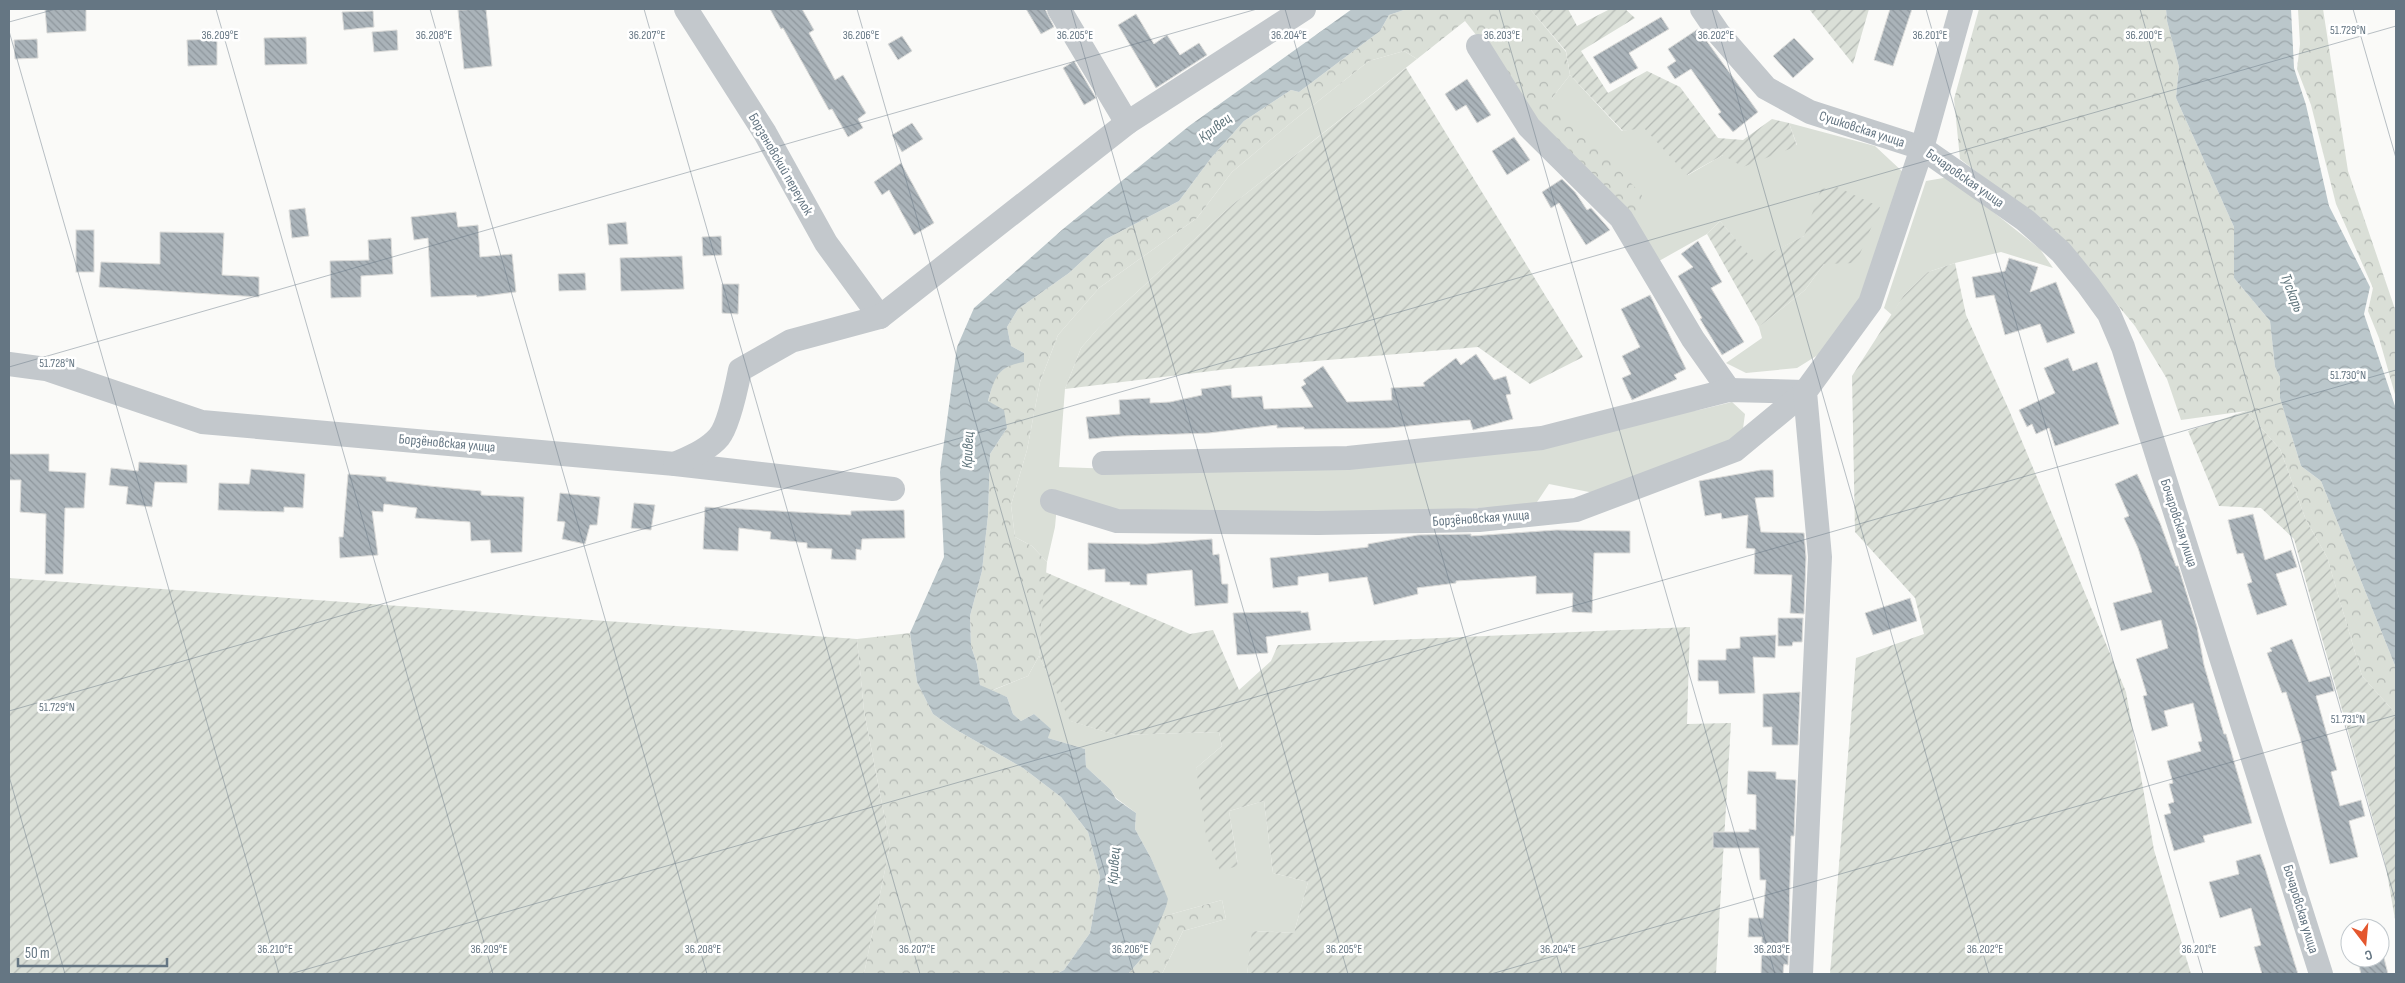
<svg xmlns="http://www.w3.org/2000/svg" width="2405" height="983" font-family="'Sofia Sans Condensed',sans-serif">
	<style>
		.green { fill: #dadfd7 }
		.forest { fill: url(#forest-crowns) }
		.garden { fill: url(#garden-furrows) }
		.water { fill: url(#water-waves) }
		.building { fill: url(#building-back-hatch); stroke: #dcdcda }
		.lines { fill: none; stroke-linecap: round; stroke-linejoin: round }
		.minor { stroke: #c3c8cc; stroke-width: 24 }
		.ticks { fill: none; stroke: #657683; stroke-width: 1; stroke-opacity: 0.45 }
		.labels { text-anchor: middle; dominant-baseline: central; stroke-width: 5; stroke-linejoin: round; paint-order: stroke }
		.street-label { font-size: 14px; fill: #657683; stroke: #fff }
		.water-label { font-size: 15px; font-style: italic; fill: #60757c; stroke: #fff }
		.ticks-label { font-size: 12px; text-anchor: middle; fill: #657683; stroke: #fff; stroke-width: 5; stroke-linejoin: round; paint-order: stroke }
	</style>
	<defs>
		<pattern id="forest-crowns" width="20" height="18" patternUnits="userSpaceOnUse" patternTransform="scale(1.25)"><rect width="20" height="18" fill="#dadfd7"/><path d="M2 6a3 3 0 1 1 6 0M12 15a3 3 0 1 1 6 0" fill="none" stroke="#b4b9b4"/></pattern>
		<pattern id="garden-furrows" width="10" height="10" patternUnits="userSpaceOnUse" patternTransform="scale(1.25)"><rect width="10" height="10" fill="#dadfd7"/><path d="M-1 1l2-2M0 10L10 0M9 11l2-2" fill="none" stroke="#b4b9b4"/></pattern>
		<pattern id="water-waves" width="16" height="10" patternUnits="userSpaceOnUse" patternTransform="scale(1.25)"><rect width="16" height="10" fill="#bbc7cb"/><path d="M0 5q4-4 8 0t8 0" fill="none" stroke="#9ca6aa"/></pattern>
		<pattern id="building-back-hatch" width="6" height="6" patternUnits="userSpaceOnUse" patternTransform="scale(1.25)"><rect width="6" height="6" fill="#aab3b9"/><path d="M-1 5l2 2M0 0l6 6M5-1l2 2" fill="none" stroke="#8e969c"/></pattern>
	</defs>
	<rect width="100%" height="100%" fill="#fafaf8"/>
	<g class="green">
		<polygon points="1404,51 1417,59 1233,204 1101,325 1081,348 1065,389 1059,467 1116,469 1296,467 1699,410 1732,402 1745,414 1742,436 1594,493 1549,484 1535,505 1310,517 1119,513 1058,494 1055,527 1047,562 1032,546 1015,537 1011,505 1027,450 1040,382 1058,335 1099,288 1197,218 1232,172 1293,121 1369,61"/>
		<polygon points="1570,75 1622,131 1644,127 1688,175 1723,155 1797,145 1789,123 1875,146 1905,174 1865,299 1826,350 1797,368 1746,373 1726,363 1762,338 1759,327 1805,290 1824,264 1804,236 1754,262 1720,221 1707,234 1659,261 1552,98"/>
		<polygon points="1949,177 2040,249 2053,268 2001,252 1955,263 1928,272 1904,295 1892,315 1884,308 1926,181"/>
		<polygon points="1039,656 1071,721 1116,735 1219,732 1222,746 1196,768 1238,865 1229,811 1264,801 1273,873 1308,882 1294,933 1253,931 1247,974 1162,974 1183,931 1226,919 1222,900 1161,917 1166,907 1167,899 1152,860 1135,829 1136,813 1116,798 1111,790 1086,767 1085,749 1048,738 1050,729 1034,714 1021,721 1013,714 1007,697 991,691 1028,676"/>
	</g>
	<g class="forest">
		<polygon points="1407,9 1530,9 1566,52 1570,75 1552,98 1642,195 1641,215 1629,216 1529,113 1496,60 1465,21 1417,59 1404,51 1369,61 1293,121 1232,172 1197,218 1099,288 1058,335 1040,382 1027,450 1011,505 1015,537 1032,546 1047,562 1039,656 1028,676 990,691 980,685 977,664 971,646 970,616 982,571 988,515 990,454 1007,428 988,401 995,376 1024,353 1011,346 1007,327 1018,309 1069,273 1106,239 1179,201 1211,158 1244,121 1291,90 1299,92 1380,31 1389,15"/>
		<polygon points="1979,9 2166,9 2167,21 2179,67 2176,98 2234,227 2234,278 2270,321 2275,367 2280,377 2280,398 2301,466 2321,481 2396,668 2396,714 2362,676 2327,557 2306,520 2280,449 2246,411 2181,420 2167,379 2135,326 2061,237 1960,159 1954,99"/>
		<polygon points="2298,9 2323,9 2348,171 2396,312 2396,398 2379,338 2368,311 2373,288 2336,204 2311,105 2297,69 2300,44"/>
		<polygon points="910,633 917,682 933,714 953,728 1023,768 1061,797 1088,832 1100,877 1090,933 1064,970 1056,974 864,974 890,845 864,711 857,639"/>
		<polygon points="1222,900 1226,919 1183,931 1162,974 1128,974 1148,951 1161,917"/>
	</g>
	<g class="garden">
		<polygon points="1530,9 1568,9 1577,26 1610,9 1625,9 1635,18 1581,51 1608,93 1647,71 1680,87 1718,138 1743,140 1772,119 1789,123 1797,146 1743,167 1723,155 1687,175 1644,128 1623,131 1570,75 1566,51"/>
		<polygon points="1809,9 1869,9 1853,64"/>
		<polygon points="1406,68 1583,357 1530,384 1478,347 1236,368 1065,389 1081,348 1101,325 1233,204"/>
		<polygon points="1837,187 1880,207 1856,263 1824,264 1805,290 1759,327 1707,234 1720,221 1754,261 1804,236 1821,189"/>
		<polygon points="1955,263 1966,315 2009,410 2126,692 2154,850 2191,974 1830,974 1856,658 1924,634 1915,598 1855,532 1852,376 1904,295 1928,272"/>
		<polygon points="2246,411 2280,449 2306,520 2327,557 2362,676 2396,714 2396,925 2385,862 2294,539 2261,508 2219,506 2188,431"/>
		<polygon points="1045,572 1190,634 1213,630 1239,690 1271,661 1278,645 1690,627 1687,724 1731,723 1716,974 1247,974 1252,931 1294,933 1308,882 1273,873 1264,801 1229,811 1238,866 1220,871 1206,835 1196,768 1222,746 1219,732 1116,735 1070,721 1039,656"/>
		<polygon points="9,578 857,639 864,711 890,845 864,974 9,974"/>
	</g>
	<g class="water">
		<path d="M 1352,9 L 1407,9 L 1389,15 L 1380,31 L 1299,92 L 1291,90 L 1244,121 L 1211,158 L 1179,201 L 1106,239 L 1069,273 L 1018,309 L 1007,327 L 1011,346 L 1024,353 L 1024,362 C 997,367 995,377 988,401 L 1004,410 L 1007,428 L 990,454 L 988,515 L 982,571 L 970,616 L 971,646 L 977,664 L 980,685 L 1007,697 L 1013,714 L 1021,721 L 1034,714 L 1051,729 L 1048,738 L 1085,749 L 1086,767 L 1111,790 L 1116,799 L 1136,813 L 1135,829 L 1152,860 L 1168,899 L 1166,907 L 1148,951 L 1128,974 L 1056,974 L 1064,970 L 1090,933 L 1100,877 L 1088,832 L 1061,797 L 1023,768 L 953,728 L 933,714 L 917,682 L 910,633 L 944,557 L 940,472 L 957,347 L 974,308 L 1063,229 L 1189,126 Z"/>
		<polygon points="2166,9 2291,9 2294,68 2306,105 2329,206 2370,287 2364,314 2396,409 2396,668 2321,481 2301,466 2280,398 2280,377 2275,367 2270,321 2234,278 2234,227 2176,98 2179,67 2167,21"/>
	</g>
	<g class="building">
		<polygon points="45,9 86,9 86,31 47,33"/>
		<polygon points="486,9 492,66 464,69 458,10"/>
		<polygon points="770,9 802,9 814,30 809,33 835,80 843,75 866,113 858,119 863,128 848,137 832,109 829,110 783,28 781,29"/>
		<polygon points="1026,9 1045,9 1054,27 1041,34"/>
		<polygon points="1890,9 1912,9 1893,66 1874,60"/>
		<polygon points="373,11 374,27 344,30 342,12"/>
		<polygon points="1136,14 1154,44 1167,35 1180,55 1199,43 1207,55 1156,88 1118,25"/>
		<polygon points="1661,17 1669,29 1629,53 1638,68 1610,84 1593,57"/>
		<polygon points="1698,29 1758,112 1733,132 1718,114 1721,112 1691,69 1675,79 1667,67 1676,61 1668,49"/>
		<polygon points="397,30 398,50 374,52 372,32"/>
		<polygon points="902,36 912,51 898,60 888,44"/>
		<polygon points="306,37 307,64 265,65 264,38"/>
		<polygon points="1794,38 1814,59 1793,78 1773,56"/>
		<polygon points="37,39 38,58 15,59 14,40"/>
		<polygon points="217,39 217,65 188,66 187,40"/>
		<polygon points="1074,61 1096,98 1084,105 1063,68"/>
		<polygon points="1467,79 1491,115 1477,123 1466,105 1456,111 1445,94"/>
		<polygon points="912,123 923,139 902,152 892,135"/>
		<polygon points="1514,137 1530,160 1507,175 1492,151"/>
		<polygon points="901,163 934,223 914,235 889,190 882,195 874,182"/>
		<polygon points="1562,179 1575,192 1587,210 1591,208 1610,230 1586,245 1559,203 1551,208 1542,192"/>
		<polygon points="305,208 309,236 292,238 289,210"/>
		<polygon points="456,212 458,227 478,225 480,257 512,254 516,292 477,297 476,295 431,297 428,238 414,240 411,217"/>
		<polygon points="626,222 628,244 609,245 607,224"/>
		<rect x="76" y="230" width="18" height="42"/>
		<polygon points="160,232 224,233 222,275 259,277 259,297 99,287 101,262 160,264"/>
		<polygon points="721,236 722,255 703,256 702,237"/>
		<polygon points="391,238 393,274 361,276 361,297 331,298 330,261 369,260 368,240"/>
		<polygon points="1698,241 1722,282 1711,288 1744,342 1722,355 1700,319 1702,318 1678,276 1693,267 1681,254"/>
		<polygon points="682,256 684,289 621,291 620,258"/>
		<polygon points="2009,258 2038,267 2030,292 2056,282 2075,333 2047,343 2040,324 2005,335 1994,295 1976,298 1972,277 2005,271"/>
		<polygon points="585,273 586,290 559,291 558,274"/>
		<polygon points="722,284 739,284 738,314 722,313"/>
		<polygon points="1650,295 1686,369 1674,375 1677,379 1632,400 1622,378 1631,374 1622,356 1640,347 1621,309"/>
		<polygon points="1476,354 1494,380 1506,376 1511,394 1506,395 1513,419 1473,430 1470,420 1389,428 1304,429 1304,427 1277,428 1277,425 1209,433 1122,436 1089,439 1086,417 1120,414 1119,400 1150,398 1150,403 1170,402 1202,395 1201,389 1231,385 1232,398 1262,396 1264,409 1313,407 1301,387 1306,384 1303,380 1323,366 1347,402 1392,400 1391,388 1425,386 1423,383 1456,358 1461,365"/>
		<polygon points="2068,358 2073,371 2097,362 2119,424 2055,446 2049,428 2036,434 2032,424 2027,427 2019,410 2055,393 2044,368"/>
		<polygon points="9,454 49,454 49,471 86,473 84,508 65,508 63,574 45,574 46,514 20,512 21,480 9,480"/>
		<polygon points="139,462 187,465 187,483 155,482 152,507 126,504 128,487 109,485 111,468 138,471"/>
		<polygon points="251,469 305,474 303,508 284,507 284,512 218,510 219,483 249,484"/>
		<polygon points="1761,470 1773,470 1774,497 1755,498 1761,532 1804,533 1806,557 1804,614 1790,613 1792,575 1754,574 1755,549 1746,548 1748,515 1722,519 1721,513 1705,516 1699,481"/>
		<polygon points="348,474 386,477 386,481 429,486 481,491 481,495 524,497 522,552 491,553 490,540 471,541 470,522 415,518 417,508 384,504 383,512 372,511 378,555 340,558 339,537 343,537"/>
		<polygon points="2137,474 2160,523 2176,566 2178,566 2197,627 2204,665 2224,734 2226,734 2252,823 2203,836 2205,842 2174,851 2164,815 2171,813 2168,804 2174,802 2169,784 2173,783 2167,761 2201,751 2198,742 2202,741 2193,703 2164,711 2168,726 2152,731 2143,696 2147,695 2136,659 2168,648 2161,620 2121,631 2113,603 2152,592 2138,548 2124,518 2129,516 2115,484"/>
		<polygon points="560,493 600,497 597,525 590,525 585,544 562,539 565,522 557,521"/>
		<polygon points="634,503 655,505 651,530 631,528"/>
		<polygon points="705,507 851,515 851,511 904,510 905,538 862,539 861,550 856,549 856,560 831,559 832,549 807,548 807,543 770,539 771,532 739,528 738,551 703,549"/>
		<polygon points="2253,514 2265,560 2291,550 2297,567 2276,574 2287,605 2257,615 2247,584 2252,582 2243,553 2237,554 2228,520"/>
		<polygon points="1556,530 1630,531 1630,553 1594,553 1592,613 1572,612 1573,593 1536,594 1536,576 1456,581 1456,583 1417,588 1418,594 1374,605 1367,577 1329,582 1328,573 1298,577 1298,585 1273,588 1270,558 1368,547 1368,544 1418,535 1471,534 1471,536"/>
		<polygon points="1212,539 1213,555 1219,554 1222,584 1228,584 1228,603 1195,606 1192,570 1147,574 1147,585 1130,585 1130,582 1105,582 1105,569 1088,570 1088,543 1147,544"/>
		<polygon points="1910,598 1917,621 1873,635 1865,613"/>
		<polygon points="1301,611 1301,613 1308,612 1311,630 1266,637 1268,653 1237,655 1233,613"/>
		<polygon points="1778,618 1803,618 1802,642 1793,642 1792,646 1778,646"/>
		<polygon points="1776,635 1775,658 1753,657 1755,693 1719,694 1718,681 1698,681 1698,660 1726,660 1726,649 1740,648 1740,637"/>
		<polygon points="2292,639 2309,682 2330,676 2334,691 2316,696 2337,770 2331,772 2340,806 2361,800 2365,816 2349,821 2358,857 2330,864 2300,737 2286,692 2282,693 2267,653 2272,651 2270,648"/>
		<polygon points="1800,692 1798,745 1772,745 1772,727 1763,727 1763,694"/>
		<polygon points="1748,771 1776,772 1776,779 1796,780 1794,836 1791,836 1788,965 1784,964 1783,974 1761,974 1762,937 1748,937 1749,918 1763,918 1766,880 1760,880 1759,848 1713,848 1713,832 1749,832 1749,829 1756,830 1756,795 1747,794"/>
		<polygon points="2260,854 2265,868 2298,974 2262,974 2254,947 2261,945 2251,908 2220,918 2209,882 2239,874 2236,861"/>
		<polygon points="2357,958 2384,958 2388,974 2361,974"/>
	</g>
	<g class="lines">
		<g class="minor">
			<polyline points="686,9 765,133 826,243 880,317"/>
			<polyline points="1059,9 1127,123"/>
			<polyline points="1702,9 1719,34 1766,88 1810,112 1922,148 2025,220 2061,252 2088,285 2109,314 2123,347 2321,974"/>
			<polyline points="1478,46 1529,127 1621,218 1693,339 1729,390"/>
			<polyline points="9,364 46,369 202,422 675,464 893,489"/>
			<polyline points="1104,463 1348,458 1542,438 1729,390 1805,392"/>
			<path d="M 675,464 C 690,457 708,450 719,437 C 729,425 737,385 740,370 L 791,341 L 880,317 L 1127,123 L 1304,9"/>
			<polyline points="1052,501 1117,521 1318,523 1479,520 1576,510 1735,450 1805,392"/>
			<polyline points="1801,974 1820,557 1805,392 1870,303 1922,148 1961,9"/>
		</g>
	</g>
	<path class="ticks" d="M 216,9 L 493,974M 430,9 L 707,974M 644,9 L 920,974M 857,9 L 1134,974M 1071,9 L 1348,974M 1285,9 L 1562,974M 1499,9 L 1775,974M 1712,9 L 1989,974M 1926,9 L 2203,974M 2140,9 L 2396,903M 2353,9 L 2396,158M 9,22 L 56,9M 9,31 L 279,974M 9,367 L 1257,9M 9,711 L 2396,26M 9,776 L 65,974M 290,974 L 2396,370M 1491,974 L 2396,715"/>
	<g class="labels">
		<g class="street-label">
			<text transform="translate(1862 129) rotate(18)">Сушковская улица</text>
			<text transform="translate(781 164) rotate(60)">Борзеновский переулок</text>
			<text transform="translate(1965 178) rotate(35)">Бочаровская улица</text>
			<text transform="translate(447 443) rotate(5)">Борзёновская улица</text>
			<text transform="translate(1481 518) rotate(-4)">Борзёновская улица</text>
			<text transform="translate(2179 523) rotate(72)">Бочаровская улица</text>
			<text transform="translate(2301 909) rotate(73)">Бочаровская улица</text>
		</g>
		<g class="water-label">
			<text transform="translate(1215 128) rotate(-38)">Кривец</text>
			<text transform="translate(2292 293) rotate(69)">Тускарь</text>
			<text transform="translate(968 450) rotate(-88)">Кривец</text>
			<text transform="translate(1114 866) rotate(-86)">Кривец</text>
		</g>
	</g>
	<g class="ticks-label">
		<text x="2348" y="34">51.729°N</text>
		<text x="220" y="39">36.209°E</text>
		<text x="434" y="39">36.208°E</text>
		<text x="647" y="39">36.207°E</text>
		<text x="861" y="39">36.206°E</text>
		<text x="1075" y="39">36.205°E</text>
		<text x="1289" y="39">36.204°E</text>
		<text x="1502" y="39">36.203°E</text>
		<text x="1716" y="39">36.202°E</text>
		<text x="1930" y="39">36.201°E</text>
		<text x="2144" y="39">36.200°E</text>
		<text x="57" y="367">51.728°N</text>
		<text x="2348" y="379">51.730°N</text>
		<text x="57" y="711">51.729°N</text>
		<text x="2348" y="723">51.731°N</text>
		<text x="275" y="953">36.210°E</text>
		<text x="489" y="953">36.209°E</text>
		<text x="703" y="953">36.208°E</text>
		<text x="917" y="953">36.207°E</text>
		<text x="1130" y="953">36.206°E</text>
		<text x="1344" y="953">36.205°E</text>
		<text x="1558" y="953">36.204°E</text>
		<text x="1772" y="953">36.203°E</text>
		<text x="1985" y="953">36.202°E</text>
		<text x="2199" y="953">36.201°E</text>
	</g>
	<rect width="2405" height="983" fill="none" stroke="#657683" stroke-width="20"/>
	<g transform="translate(2365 943) rotate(164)"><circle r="24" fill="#ffffff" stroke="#c1c8cd"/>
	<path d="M0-4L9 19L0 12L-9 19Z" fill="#e4572e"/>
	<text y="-8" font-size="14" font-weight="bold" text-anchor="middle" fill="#657683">С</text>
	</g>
	<path d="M18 958v8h149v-8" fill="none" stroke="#657683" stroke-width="2.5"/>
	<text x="25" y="958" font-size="15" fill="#657683" stroke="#ffffff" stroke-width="4" paint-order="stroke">50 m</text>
</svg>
